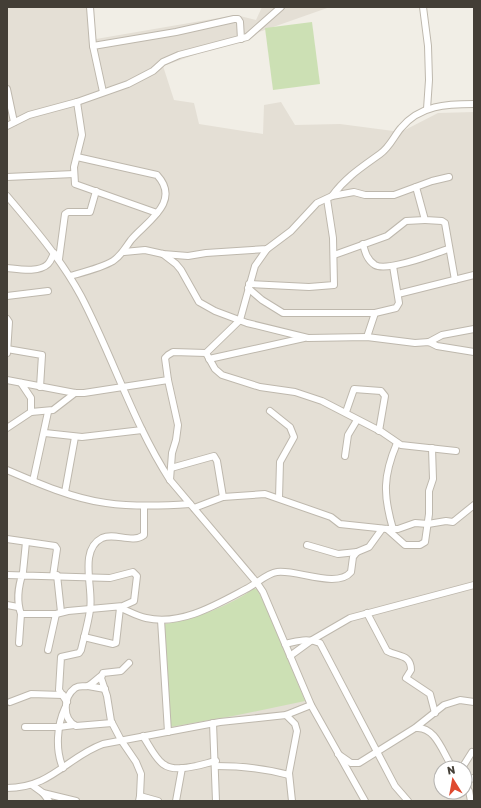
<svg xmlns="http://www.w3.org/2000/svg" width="481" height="808" font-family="Rubik,sans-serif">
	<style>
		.residential { fill: #e4dfd5; fill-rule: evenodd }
		.green { fill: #cce0b4 }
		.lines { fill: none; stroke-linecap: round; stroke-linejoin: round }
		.minor-casing { stroke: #beb8ad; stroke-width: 8 }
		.minor { stroke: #fff; stroke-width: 6 }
	</style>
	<rect width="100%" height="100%" fill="#f1eee6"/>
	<path class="residential" d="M 7,7 L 93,7 L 96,39 L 236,15 L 256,20 L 262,7 L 330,7 L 163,66 L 174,100 L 194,103 L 199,124 L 263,134 L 264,105 L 281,102 L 295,125 L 340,124 L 401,132 L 438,113 L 474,112 L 474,801 L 7,801 ZM 441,768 L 465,768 L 465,792 L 441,792 Z"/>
	<g class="green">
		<polygon points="312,22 320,84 273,90 265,28"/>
		<path d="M 253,589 L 257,589 L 270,615 L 305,701 L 233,716 L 170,727 L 164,624 C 192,620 230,606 253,589 Z"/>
	</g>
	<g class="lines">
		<g class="minor-casing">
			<g id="minor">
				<polyline points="90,7 93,46 103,92"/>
				<polyline points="423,7 428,46 429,80 427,109"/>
				<polyline points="93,46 176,32 234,19 238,19 240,22 241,39"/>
				<polyline points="7,89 14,122"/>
				<polyline points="77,102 82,135 74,167 75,184 157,213"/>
				<polyline points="7,126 29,115 77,102 128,84 153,71 163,62 179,55 247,37 281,7"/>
				<polyline points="7,177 74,174"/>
				<polyline points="416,187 425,220 442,221 445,223 455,280"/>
				<path d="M 7,196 C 34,228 61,259 81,296 C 113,357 133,423 170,480 L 257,583 L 263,592 L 311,705 L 365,801"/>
				<path d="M 332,196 C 346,177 362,167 380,154 C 390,147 394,136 401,128 C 420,105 447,104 474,104"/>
				<path d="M 363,244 C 365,252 367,260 375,265 C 387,272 434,254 448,249"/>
				<polyline points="124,252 145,250 163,254 188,256 206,253 267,249 291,231 317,203 332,196 354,192 365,195 394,195 432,181 449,177"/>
				<polyline points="163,254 176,264 181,270 199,302 215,311 247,323 308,338 367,337 415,343 429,342 437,346 474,352"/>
				<polyline points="334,255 387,236 406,221 425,220"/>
				<polyline points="59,259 65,214 68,212 90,212 96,191"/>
				<path d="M 7,268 C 18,269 39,273 48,264 C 51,261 52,257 54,253"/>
				<path d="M 70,276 C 84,272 101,268 113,261 C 122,255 125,248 131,240 C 146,222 182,202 157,175 L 77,157"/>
				<polyline points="249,284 309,287 334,285 333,238 327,199"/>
				<polyline points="248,288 262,300 283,313 375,313 396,308 399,303 393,266"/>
				<polyline points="398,294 474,275"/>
				<polyline points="7,296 48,291"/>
				<polyline points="7,319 9,322 7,353"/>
				<polyline points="367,337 375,313"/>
				<polyline points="429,342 442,335 474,329"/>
				<polyline points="7,349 42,355 40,387"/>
				<polyline points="206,353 240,320 255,266 267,249"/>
				<polyline points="209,359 304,338"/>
				<polyline points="7,380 75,393 84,393 168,380 165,358 168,355 173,352 206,353 215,369 222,375 260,387 295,392 322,401 382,432 401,445 456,451"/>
				<polyline points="168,380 178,425 176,440 172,453 170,480"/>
				<polyline points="21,383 31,398 31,412"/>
				<polyline points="270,411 290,427 294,437 280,462 279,498"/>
				<polyline points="346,412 354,389 381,391 385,396 379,431"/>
				<polyline points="7,428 31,412 53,410 75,393"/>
				<polyline points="45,433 82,437 142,430"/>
				<polyline points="345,456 348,435 357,420"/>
				<polyline points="171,468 214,456 217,461 223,497"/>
				<path d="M 7,470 C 37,483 74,499 106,503 C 134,507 162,506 190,504"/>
				<polyline points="33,481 48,412"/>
				<polyline points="65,492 75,437"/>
				<polyline points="194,508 223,497 265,494 331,517 340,524 387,529 398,529 415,523 428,524 446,521 453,522 474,505"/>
				<polyline points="387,529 405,545 420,545 425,542 429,514 429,491 433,479 432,448"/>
				<path d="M 393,529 C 383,495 383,476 397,443"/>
				<polyline points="7,539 55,546 57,549 53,576"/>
				<polyline points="307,545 338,554 357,552"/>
				<path d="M 7,575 L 110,578 L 133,572 L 137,576 L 134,601 L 123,606 L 68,611 L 56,614 L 21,614 C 16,600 18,587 23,572 L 26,542"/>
				<polyline points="57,575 61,612"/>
				<polyline points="7,605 18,607"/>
				<path d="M 118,607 C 127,610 136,616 146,618 C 181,626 216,605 246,589 C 255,585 267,573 277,572 C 296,569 337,589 351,572 L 353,557 L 357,552 L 369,547 L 382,529"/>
				<path d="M 367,613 L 387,651 C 398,657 411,654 411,670 L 406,678 L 430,694 L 435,713"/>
				<polyline points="161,620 168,732"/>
				<polyline points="84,637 113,644 116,643 120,608"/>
				<polyline points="19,643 21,614"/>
				<path d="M 285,644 C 297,641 308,638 320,643 L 395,786 L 408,801"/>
				<polyline points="48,650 56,614"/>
				<polyline points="290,656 312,640 350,618 474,585"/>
				<polyline points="129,663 121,671 103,673 101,678 107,696 111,721 121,740 136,762 141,774 140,796"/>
				<path d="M 101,676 C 97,679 92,684 88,686 C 83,687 80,685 75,688 C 63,697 62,719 76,726 L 112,723"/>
				<polyline points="88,686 105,689"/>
				<polyline points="10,702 31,694 63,695"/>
				<path d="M 67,702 L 59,690 L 61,657 L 79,653 L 81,650 C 84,637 88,624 90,610 C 94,589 78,550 102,538 C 115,532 132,544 144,535 L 144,506"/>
				<polyline points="286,715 295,724 297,731 289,773 292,801"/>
				<polyline points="213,723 216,801"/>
				<polyline points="25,727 59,727 74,725"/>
				<path d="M 416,728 C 436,726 443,754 453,768"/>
				<path d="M 143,736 C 149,745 155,758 163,764 C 176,774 202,764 216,761"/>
				<polyline points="338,754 351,763 359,763 415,728 444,705 460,700 474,702"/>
				<path d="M 215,766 C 240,766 264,768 289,775"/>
				<path d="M 63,768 C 55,750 57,725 65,708"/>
				<polyline points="462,768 472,752"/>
				<polyline points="465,780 474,778"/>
				<polyline points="465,784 469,791 471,801"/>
				<polyline points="32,785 43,793 49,801"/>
				<path d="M 7,788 C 51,788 67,757 103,744 L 220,722 L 286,715 L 311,705"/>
				<polyline points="43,793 76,801"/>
				<polyline points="139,801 140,796 158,801"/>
				<polyline points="176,801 182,768"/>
			</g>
		</g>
		<use href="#minor" class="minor"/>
	</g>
	<rect width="481" height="808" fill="none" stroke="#433e36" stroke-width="16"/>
	<g transform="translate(453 780) rotate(349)"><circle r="19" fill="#ffffff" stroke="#b4b2af"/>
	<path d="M0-3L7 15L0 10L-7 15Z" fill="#df492f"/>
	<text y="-6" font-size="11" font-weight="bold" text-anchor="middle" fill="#433e36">N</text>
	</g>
</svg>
